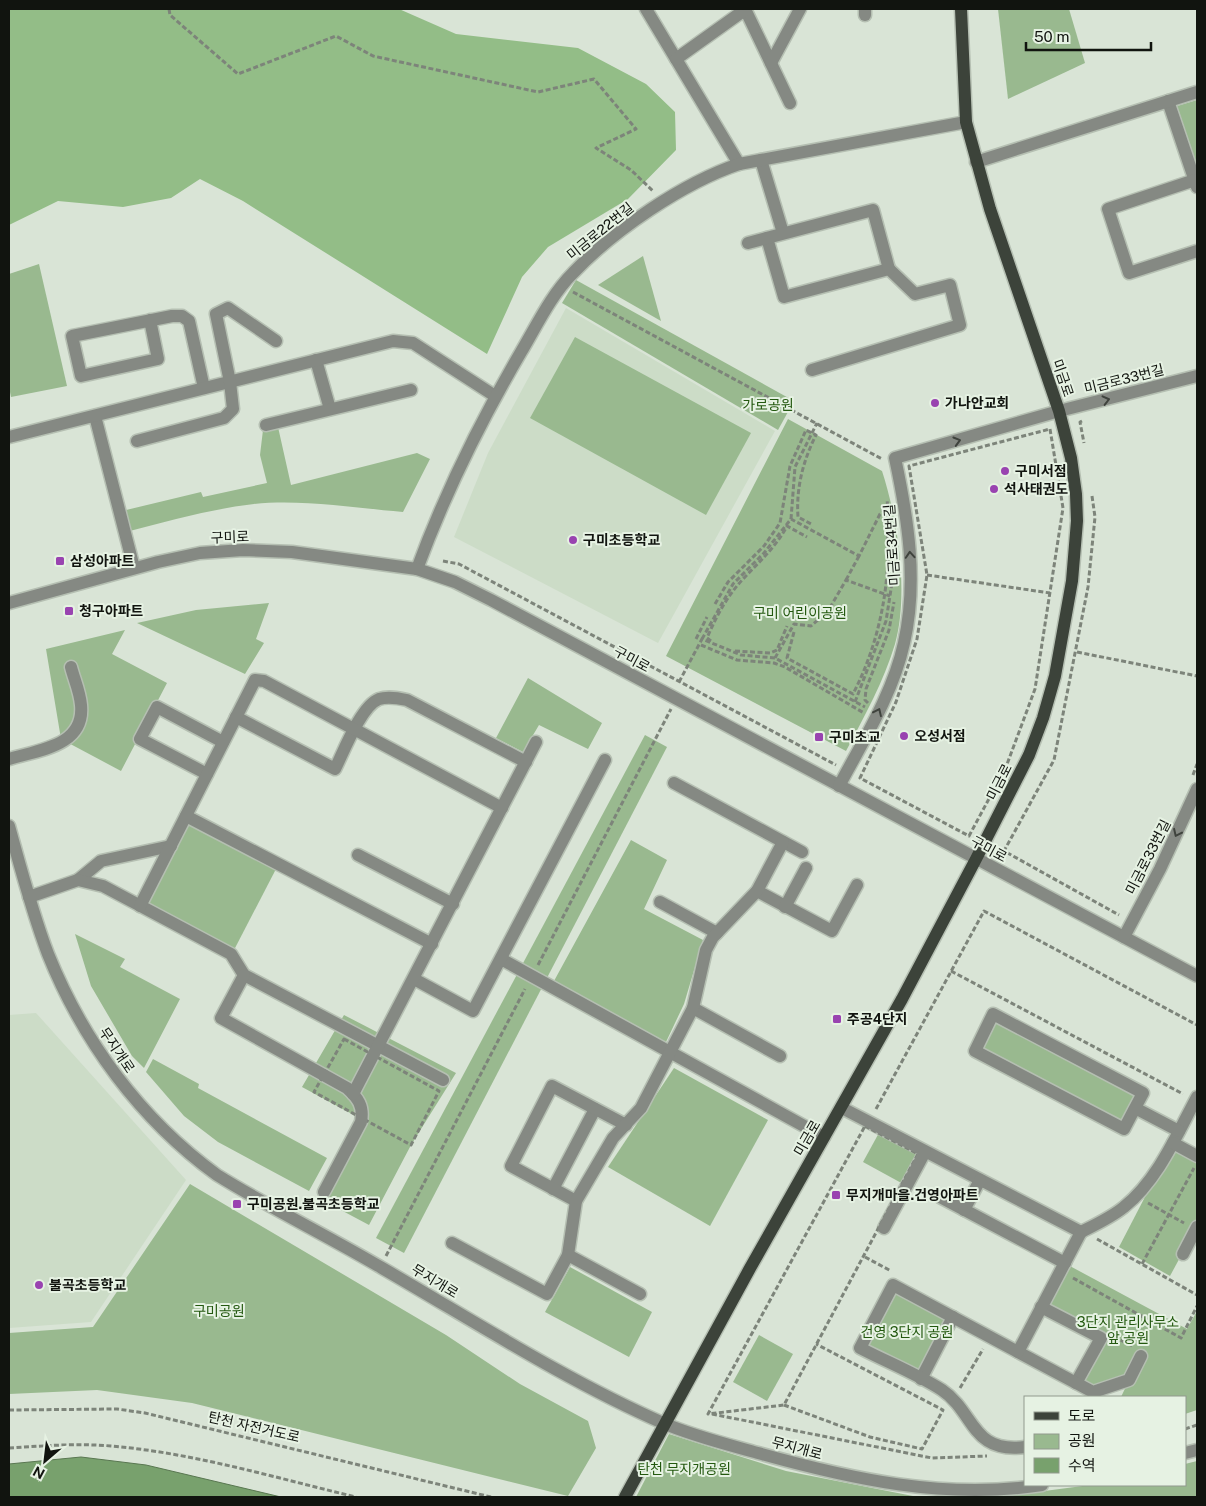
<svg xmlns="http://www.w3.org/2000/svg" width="1206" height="1506" font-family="'Public Sans','Noto Sans KR',sans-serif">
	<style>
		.built { fill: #ccdcc7 }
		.green { fill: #99b98f }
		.forest { fill: #93bd87 }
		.water { fill: #78a16d; stroke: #597751 }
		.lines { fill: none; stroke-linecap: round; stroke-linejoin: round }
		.minor-casing { stroke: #b5bfb2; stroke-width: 15 }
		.major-casing { stroke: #b5bfb2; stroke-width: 15 }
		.path { stroke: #7d847a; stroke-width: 3; stroke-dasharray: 5 2.5; stroke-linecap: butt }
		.minor { stroke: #858983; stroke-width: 12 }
		.major { stroke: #3c433a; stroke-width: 12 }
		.oneway { stroke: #3f433d }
		.poi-dot { fill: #9943b0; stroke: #e6f2e3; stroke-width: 2 }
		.labels { text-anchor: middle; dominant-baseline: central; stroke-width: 4; stroke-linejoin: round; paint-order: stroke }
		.street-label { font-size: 14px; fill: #11140f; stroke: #e6f2e3 }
		.poi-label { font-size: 14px; font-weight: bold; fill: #11140f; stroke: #e6f2e3; text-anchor: start }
		.park-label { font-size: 14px; fill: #23580f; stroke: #e6f2e3 }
	</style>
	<rect width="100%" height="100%" fill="#d9e4d6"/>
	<g class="built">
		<polygon points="566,308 775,431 658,643 454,537 488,453"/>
		<polygon points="36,1013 186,1180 91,1322 9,1328 9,1015"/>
	</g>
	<g class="green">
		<polygon points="998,9 1069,9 1085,63 1008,99"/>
		<polygon points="1197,100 1197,165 1177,106"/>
		<polygon points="643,256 661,321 598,285"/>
		<polygon points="39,264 67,386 11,397 9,387 9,274"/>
		<polygon points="576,280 794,401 778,430 562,303"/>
		<polygon points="575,337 751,433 706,515 530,418"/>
		<path d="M 788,419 L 882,471 C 898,520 909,594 895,644 C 884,681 864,717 846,751 L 666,656 Z"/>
		<path d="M 278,427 L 291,485 L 417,453 L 430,459 L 403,512 C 356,508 301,499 254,504 C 211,509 168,521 126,532 L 122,511 L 201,492 L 203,497 L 267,483 L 260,455 L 263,430 Z"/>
		<polygon points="269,603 256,639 264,643 245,674 137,623 196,610"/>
		<polygon points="125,630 112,654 167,683 121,771 61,739 46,649"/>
		<polygon points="528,678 602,723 588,749 539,725 523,752 496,738"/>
		<polygon points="645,735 667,747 404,1253 376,1238"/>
		<polygon points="188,822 276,869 234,950 146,903"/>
		<polygon points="631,840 667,860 644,909 703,940 684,1004 666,1042 554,981"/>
		<polygon points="75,934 125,959 120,967 180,999 144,1068 132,1056 91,986"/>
		<polygon points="993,1014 1143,1093 1124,1129 975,1051"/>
		<polygon points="344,1015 456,1073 411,1145 369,1225 324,1201 365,1121 302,1087"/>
		<polygon points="153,1059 199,1084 198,1088 327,1158 309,1191 218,1142 184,1116 146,1072"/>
		<polygon points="674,1068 768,1120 710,1226 608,1167"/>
		<polygon points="880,1131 922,1152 905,1185 863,1162"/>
		<polygon points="1173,1143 1197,1156 1197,1226 1170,1276 1119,1247"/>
		<polygon points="190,1184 446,1335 520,1384 588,1421 596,1448 568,1496 192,1403 97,1390 9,1394 9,1333 93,1327"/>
		<polygon points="1068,1265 1187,1329 1197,1311 1197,1410 1185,1414 1185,1397 1121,1397 1131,1376 1093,1392 1076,1383 1100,1338 1041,1307"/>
		<polygon points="570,1267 652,1312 629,1357 545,1312"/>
		<polygon points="894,1288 951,1318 919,1376 864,1348"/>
		<polygon points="759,1335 793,1354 767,1401 733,1382"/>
		<polygon points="669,1434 786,1471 918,1497 636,1497"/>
		<polygon points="1197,1461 1197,1497 998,1497 1090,1485 1185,1485 1185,1464"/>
	</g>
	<polygon class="forest" points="9,9 399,9 456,34 578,48 646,84 675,112 676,150 628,199 548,247 522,277 487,354 243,201 200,179 171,198 123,207 58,201 9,225"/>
	<polygon class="water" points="81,1457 146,1465 281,1497 9,1497 9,1464"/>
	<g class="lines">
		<g class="minor-casing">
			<g id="minor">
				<polyline points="646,9 739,164"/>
				<polyline points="745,9 790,103"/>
				<polyline points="865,15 865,9"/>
				<polyline points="676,59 746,9"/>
				<polyline points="771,63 800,9"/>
				<polyline points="1168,101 1197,187"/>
				<polyline points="761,160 783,233"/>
				<polyline points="976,162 1197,92"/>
				<polyline points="1195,180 1108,209 1129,273 1197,251"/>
				<polyline points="767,238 784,297 889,269 915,294 950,285 960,325 812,370"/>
				<polyline points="748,243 873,210 889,269"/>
				<polyline points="150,320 158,359 81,376 72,336 172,316 182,316 189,321 204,388"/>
				<polyline points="316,360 330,409"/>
				<polyline points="95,416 134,568"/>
				<polyline points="266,425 411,390"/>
				<polyline points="9,437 393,341 413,343 495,396"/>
				<polyline points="137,441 224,418 233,409 230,382 216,314 228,308 276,341"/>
				<path d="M 417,569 C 445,493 480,422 521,352 C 537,325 551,295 573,273 C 614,230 683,183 739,164 L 966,122"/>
				<polyline points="9,603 158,562 200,553 243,550 292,552 417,569 455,582 491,600 1197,976"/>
				<path d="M 236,717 L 335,769 C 344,751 361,706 379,699 C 388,696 398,698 407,700 L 526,762"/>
				<path d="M 9,759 C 39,750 85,746 81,705 C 80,692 74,679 71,667"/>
				<polyline points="207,774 140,739 157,707 223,742"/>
				<polyline points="674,783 802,852"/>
				<path d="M 839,786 C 863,741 893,694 904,643 C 918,581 908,519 895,458 L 1059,411 L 1197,376"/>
				<polyline points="186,816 432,944"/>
				<path d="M 9,826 C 21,869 32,912 48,954 C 83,1041 140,1119 217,1175 C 270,1208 328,1236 382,1268 C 474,1321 565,1380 663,1423 C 693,1436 726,1444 758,1453 C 851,1479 945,1500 1042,1485"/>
				<polyline points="358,855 453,904"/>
				<polyline points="78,880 101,861 171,846"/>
				<polyline points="757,891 832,931 857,885"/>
				<polyline points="29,897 78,880 103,886 231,954 244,975 443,1080"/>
				<polyline points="660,902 717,933"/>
				<polyline points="140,906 255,680 264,681 502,808"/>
				<polyline points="785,907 806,868"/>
				<polyline points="1124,937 1160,869 1197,789"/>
				<polyline points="501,959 824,1137"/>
				<path d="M 244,975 L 221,1018 L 347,1088 C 358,1098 364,1106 361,1122 L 324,1192"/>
				<polyline points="414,979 473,1011 605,760"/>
				<polyline points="693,1008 780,1056"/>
				<polyline points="353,1094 536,742"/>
				<path d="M 842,1108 L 1081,1232 C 1095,1225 1112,1217 1124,1207 C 1158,1180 1177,1134 1197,1097"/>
				<polyline points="1135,1108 1143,1093 993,1014 975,1051 1124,1129 1135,1108 1179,1131"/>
				<polyline points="1173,1143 1197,1156"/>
				<polyline points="553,1189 595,1109"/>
				<polyline points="940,1197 1065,1263"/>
				<polyline points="576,1201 511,1166 552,1086 626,1125"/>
				<polyline points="964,1210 980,1180"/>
				<polyline points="884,1228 925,1152"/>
				<polyline points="452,1243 547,1294 568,1255 576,1201 613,1138 641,1108 693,1008 706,950 713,937 757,891 783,842"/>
				<polyline points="1183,1254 1197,1227"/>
				<polyline points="568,1255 640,1294"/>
				<polyline points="1041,1307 1101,1338 1076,1383"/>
				<polyline points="1018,1352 1093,1392 1129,1380 1141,1356"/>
				<polyline points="921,1379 953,1317"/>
				<path d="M 1025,1447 C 971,1454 975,1412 942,1390 C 917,1374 887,1362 860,1348 L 893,1285 L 1018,1352 L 1081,1232"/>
				<polyline points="1185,1453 1197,1450"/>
			</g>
		</g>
		<g class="major-casing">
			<polyline id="major" points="625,1497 749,1270 902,999 976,859 1029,755 1043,718 1055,676 1072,581 1077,521 1076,494 1071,458 1059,411 990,209 966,122 961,9"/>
		</g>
		<g class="path">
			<polyline points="169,9 170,15 238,74 336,36 373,56 538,92 594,79 636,129 596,148 631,170 654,192"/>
			<polyline points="573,292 882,459"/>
			<polyline points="1082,421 1080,422 1084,443"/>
			<polygon points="1050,429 1063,508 1035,689 1006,767 969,836 860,778 896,702 917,639 927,575 909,466"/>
			<polyline points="1092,496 1095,517 1088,587 1054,760 1004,851 1119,915"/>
			<polyline points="791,519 795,467 817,423"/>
			<polyline points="443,561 459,564 836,765"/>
			<polyline points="927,575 1050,593"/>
			<polyline points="846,580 859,556"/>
			<path d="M 715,604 L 728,582 L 764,546 L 780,523 L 790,466 L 806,430 L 816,435 C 803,461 796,488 798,517 L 813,525"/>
			<path d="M 794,632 L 787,658 L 853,694 C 881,640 893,575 886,515"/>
			<polyline points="696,639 707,617"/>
			<polyline points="702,639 733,584 764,553 791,519 859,556 880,514 887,508"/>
			<path d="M 711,641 L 707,638 C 716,617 727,596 743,579 C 759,562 776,547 787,526 L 807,537"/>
			<polyline points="701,645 737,660 774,663 785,667 864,713"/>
			<polyline points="735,651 770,653 777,650 787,626"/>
			<polyline points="1077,652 1197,676"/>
			<polyline points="775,658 794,624 811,626 828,611 846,580 890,596"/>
			<polyline points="679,682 702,639 741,655 775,658 865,707"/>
			<polyline points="855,702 886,621 895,564 887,500"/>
			<polyline points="868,703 865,700 866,689 889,630 894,602"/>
			<polyline points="1193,775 1197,764"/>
			<polyline points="538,965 671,709"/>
			<polyline points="951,971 1183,1094"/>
			<polygon points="344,1039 439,1091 411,1145 314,1092"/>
			<polyline points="876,1109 984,911 1197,1025"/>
			<polygon points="865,1126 918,1154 784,1405 708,1414"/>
			<polyline points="1148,1203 1184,1223"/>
			<polyline points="1097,1239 1197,1295"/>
			<polyline points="386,1256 525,989"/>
			<polyline points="865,1257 891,1271"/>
			<polyline points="1142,1264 1194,1168"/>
			<polyline points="1073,1278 1181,1338 1197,1306"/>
			<polyline points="1114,1337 1133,1346"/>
			<polyline points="960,1388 983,1349"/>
			<polyline points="784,1405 870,1437 922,1449 943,1410 816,1344"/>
			<polyline points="9,1410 117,1409 145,1413 491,1497"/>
			<polyline points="712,1414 932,1458 987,1456"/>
			<polyline points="1185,1429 1197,1425"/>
			<path d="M 9,1448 C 43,1446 77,1443 111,1446 C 194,1453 276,1478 356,1497"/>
		</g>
		<use href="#minor" class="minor"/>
		<use href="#major" class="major"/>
	</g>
	<defs><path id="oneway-chevron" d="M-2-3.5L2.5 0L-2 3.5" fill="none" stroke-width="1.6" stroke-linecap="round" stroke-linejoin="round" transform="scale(1.25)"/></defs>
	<g class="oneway">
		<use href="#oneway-chevron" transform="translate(1106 400) rotate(-14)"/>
		<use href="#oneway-chevron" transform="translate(957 441) rotate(-16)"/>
		<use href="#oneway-chevron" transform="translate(910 555) rotate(-94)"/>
		<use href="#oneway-chevron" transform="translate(878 712) rotate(-65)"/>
		<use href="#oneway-chevron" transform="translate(1177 833) rotate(115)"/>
	</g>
	<g class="poi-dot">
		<circle cx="935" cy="403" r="5"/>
		<circle cx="1005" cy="471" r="5"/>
		<circle cx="994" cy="489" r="5"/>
		<circle cx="573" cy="540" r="5"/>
		<rect x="55" y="556" width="10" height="10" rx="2.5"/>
		<rect x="64" y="606" width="10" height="10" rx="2.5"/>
		<circle cx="904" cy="736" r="5"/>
		<rect x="814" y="732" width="10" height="10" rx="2.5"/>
		<rect x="832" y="1014" width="10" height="10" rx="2.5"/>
		<rect x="831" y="1190" width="10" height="10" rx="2.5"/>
		<rect x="232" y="1199" width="10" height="10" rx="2.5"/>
		<circle cx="39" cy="1285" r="5"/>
	</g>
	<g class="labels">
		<g class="street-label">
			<text transform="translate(600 231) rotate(-39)">미금로22번길</text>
			<text transform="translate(1063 378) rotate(71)">미금로</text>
			<text transform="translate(1124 379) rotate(-14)">미금로33번길</text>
			<text transform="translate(230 537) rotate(-2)">구미로</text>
			<text transform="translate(892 545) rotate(-94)">미금로34번길</text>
			<text transform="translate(632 659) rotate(28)">구미로</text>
			<text transform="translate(999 782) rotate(-63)">미금로</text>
			<text transform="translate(989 849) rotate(28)">구미로</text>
			<text transform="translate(1148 857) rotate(-63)">미금로33번길</text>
			<text transform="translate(117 1050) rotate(56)">무지개로</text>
			<text transform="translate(807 1138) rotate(-60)">미금로</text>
			<text transform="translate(435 1281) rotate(31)">무지개로</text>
			<text transform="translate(254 1427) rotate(13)">탄천 자전거도로</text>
			<text transform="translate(797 1448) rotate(15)">무지개로</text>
		</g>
		<g class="poi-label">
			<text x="945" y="403">가나안교회</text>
			<text x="1015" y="471">구미서점</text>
			<text x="1004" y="489">석사태권도</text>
			<text x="583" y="540">구미초등학교</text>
			<text x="70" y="561">삼성아파트</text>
			<text x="79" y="611">청구아파트</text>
			<text x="914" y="736">오성서점</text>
			<text x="829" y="737">구미초교</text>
			<text x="847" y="1019">주공4단지</text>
			<text x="846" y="1195">무지개마을.건영아파트</text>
			<text x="247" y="1204">구미공원.불곡초등학교</text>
			<text x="49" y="1285">불곡초등학교</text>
		</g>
		<g class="park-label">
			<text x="768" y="405">가로공원</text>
			<text x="800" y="613">구미 어린이공원</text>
			<text x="219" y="1311">구미공원</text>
			<text x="1128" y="1322">3단지 관리사무소<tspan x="1128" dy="16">앞 공원</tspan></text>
			<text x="907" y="1332">건영 3단지 공원</text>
			<text x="684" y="1469">탄천 무지개공원</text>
		</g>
	</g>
	<rect width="1206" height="1506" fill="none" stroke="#11140f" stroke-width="20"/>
	<rect x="1024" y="1396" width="162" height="90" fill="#e6f2e3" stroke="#91998e"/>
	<rect x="1034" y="1412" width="25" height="8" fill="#3c433a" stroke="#91998e"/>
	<text x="1068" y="1421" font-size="15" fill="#11140f">도로</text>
	<rect x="1034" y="1434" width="25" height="15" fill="#99b98f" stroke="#91998e"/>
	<text x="1068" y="1446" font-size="15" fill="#11140f">공원</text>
	<rect x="1034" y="1458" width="25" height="15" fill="#78a16d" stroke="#91998e"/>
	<text x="1068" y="1471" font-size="15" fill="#11140f">수역</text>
	<g transform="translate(45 1461) rotate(208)" stroke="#e6f2e3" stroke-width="4" paint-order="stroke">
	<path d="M0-4L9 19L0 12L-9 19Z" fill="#11140f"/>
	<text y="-8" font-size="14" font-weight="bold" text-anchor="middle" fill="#11140f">N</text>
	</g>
	<path d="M1026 42v8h125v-8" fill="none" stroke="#11140f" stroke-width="2.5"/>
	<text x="1034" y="42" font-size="15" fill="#11140f" stroke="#e6f2e3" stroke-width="4" paint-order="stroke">50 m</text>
</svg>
